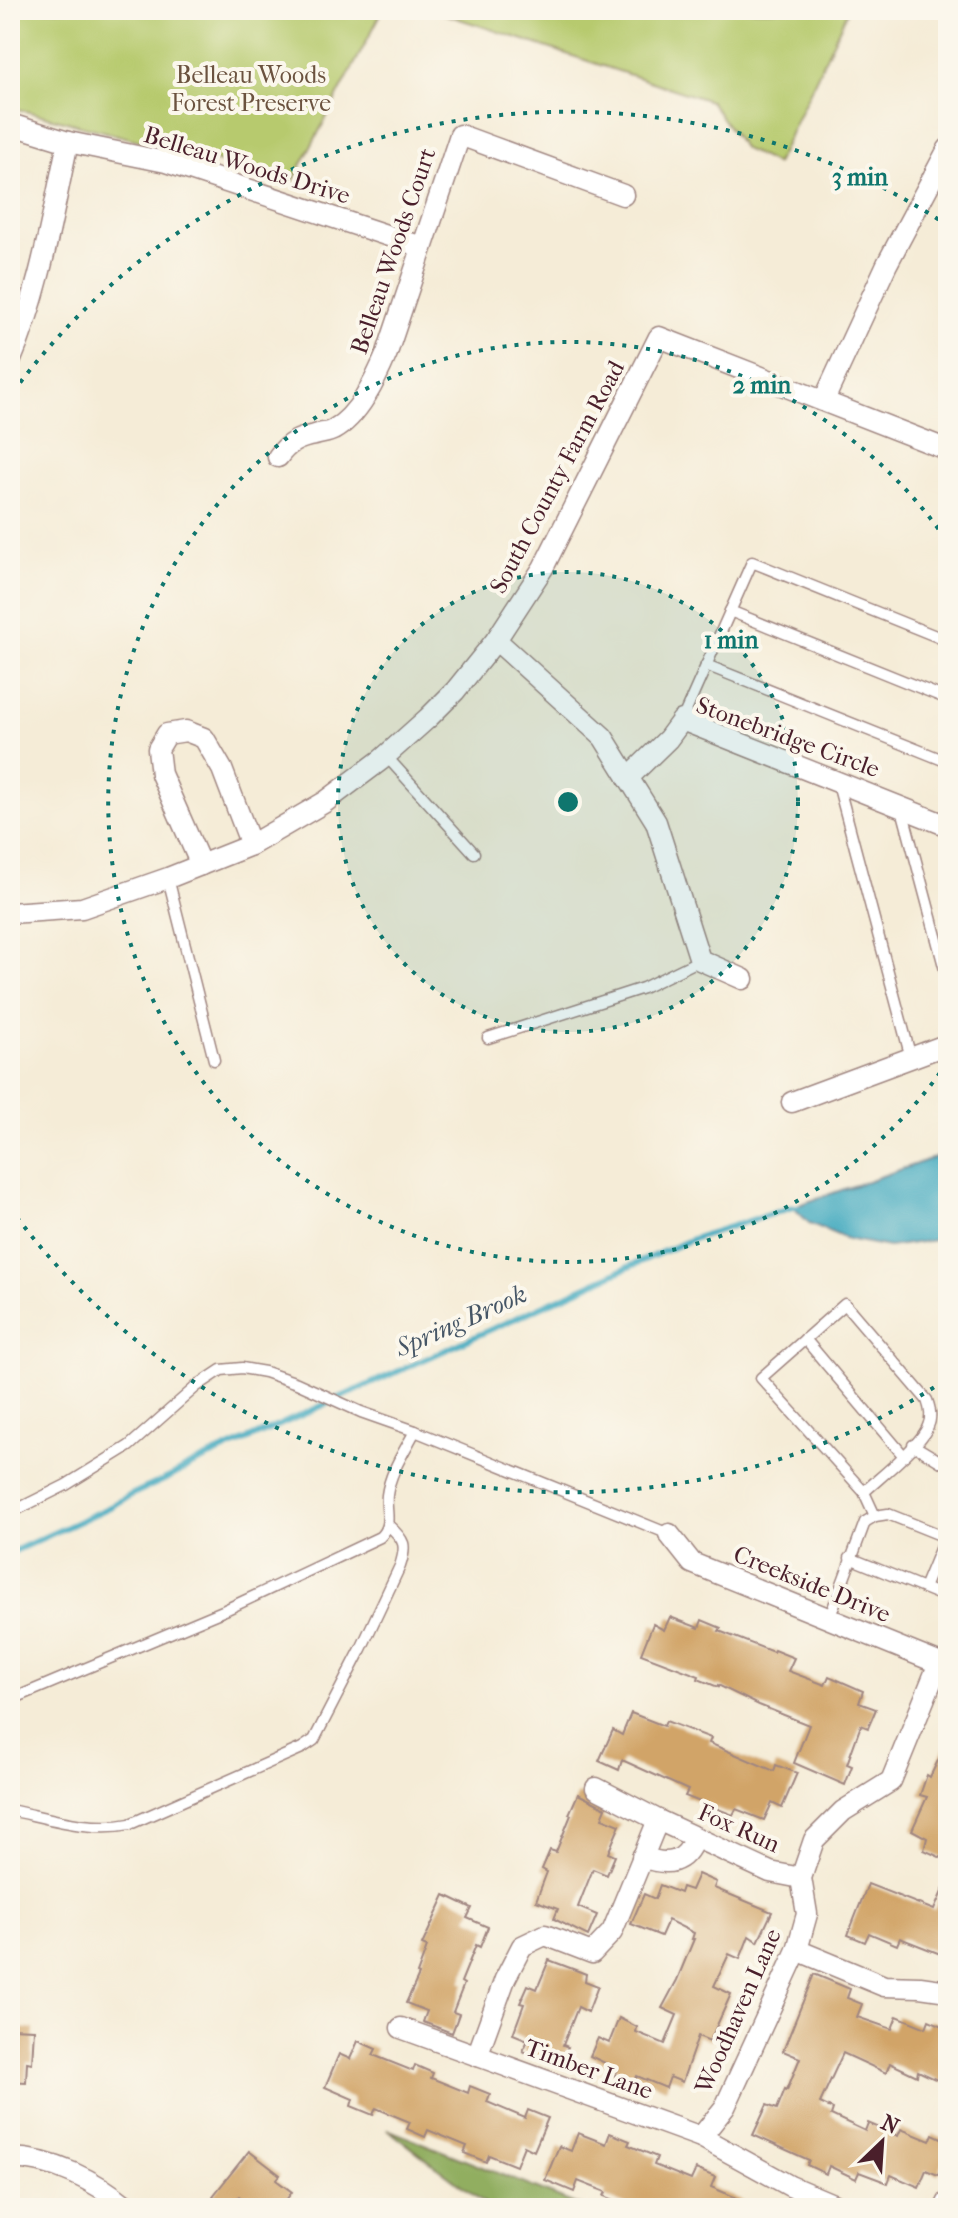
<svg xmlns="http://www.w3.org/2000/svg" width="958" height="2218" font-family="'IM FELL French Canon',serif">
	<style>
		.green { fill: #b7ca6e; stroke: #80744c; stroke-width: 2 }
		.forest { fill: #91ae61; stroke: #6e6646; stroke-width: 2 }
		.water { fill: #3fa9bf; stroke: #446475; stroke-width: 2 }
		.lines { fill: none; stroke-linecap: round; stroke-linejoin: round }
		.stream { stroke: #3fa9bf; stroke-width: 6 }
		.building { fill: #d1a467 }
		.service-casing { stroke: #a08681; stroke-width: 13 }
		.minor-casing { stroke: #a08681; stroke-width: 23 }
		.service { stroke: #fff; stroke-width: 10 }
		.minor { stroke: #fff; stroke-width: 20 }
		.ring { fill: none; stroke: #0f766e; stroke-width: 4; stroke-dasharray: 4 8 }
		.labels { text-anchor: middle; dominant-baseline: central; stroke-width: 8; stroke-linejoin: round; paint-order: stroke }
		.park-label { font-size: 24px; fill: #6b523f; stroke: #fbf7ec }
		.street-label { font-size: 24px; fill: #4a1f2b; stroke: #fbf7ec }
		.water-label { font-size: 26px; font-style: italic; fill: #465666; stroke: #fbf7ec }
		.centre { fill: #0f766e; stroke: #fbf7ec; stroke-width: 4 }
		.ring-label { font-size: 24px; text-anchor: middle; font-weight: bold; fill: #0f766e; stroke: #fbf7ec; stroke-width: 8; stroke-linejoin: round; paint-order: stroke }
	</style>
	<rect width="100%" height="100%" fill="#fbf7ec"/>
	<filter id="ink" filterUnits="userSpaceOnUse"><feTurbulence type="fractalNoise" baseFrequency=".0125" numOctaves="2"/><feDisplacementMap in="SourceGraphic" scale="16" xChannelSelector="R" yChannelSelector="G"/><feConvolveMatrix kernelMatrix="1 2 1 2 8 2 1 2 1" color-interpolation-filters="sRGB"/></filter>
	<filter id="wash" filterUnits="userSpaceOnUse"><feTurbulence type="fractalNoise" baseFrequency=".006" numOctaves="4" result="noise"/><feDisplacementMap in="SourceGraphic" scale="32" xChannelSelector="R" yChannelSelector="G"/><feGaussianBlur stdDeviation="1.8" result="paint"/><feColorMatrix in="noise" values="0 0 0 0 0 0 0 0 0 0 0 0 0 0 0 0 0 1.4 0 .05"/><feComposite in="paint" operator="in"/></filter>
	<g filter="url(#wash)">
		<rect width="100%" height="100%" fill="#f5ecd7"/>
		<g class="green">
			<polygon points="10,10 383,10 293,181 10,107"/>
			<polygon points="432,10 848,10 776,164 744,149 710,101"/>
		</g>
		<polygon class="forest" points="387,2129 585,2208 491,2208"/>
		<polygon class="water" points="948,1153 948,1238 889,1247 847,1239 809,1223 793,1207"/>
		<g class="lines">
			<path class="stream" d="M 10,1553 L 112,1506 C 136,1489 165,1483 189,1466 L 653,1256 L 695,1238 L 793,1207 L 797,1207"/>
		</g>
		<g id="blocks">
			<g class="building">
				<polygon points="670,1617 699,1628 702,1620 721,1628 719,1631 773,1652 774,1650 794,1658 788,1671 825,1685 829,1676 863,1691 859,1703 876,1709 868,1728 861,1725 847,1764 852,1766 845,1785 794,1763 809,1725 759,1705 718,1685 718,1687 698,1679 699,1676 641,1654 653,1624 664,1630"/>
				<polygon points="631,1713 664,1726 666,1721 711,1738 709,1743 774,1771 776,1765 797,1773 782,1808 772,1803 764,1820 736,1809 733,1815 685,1796 688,1790 622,1760 619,1770 599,1761 613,1730 622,1735"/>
				<polygon points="948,1740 948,1861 924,1850 927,1838 912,1830 927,1797 920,1795 927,1775 930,1777"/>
				<polygon points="578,1794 606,1808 602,1818 620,1825 608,1853 615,1856 607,1875 593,1869 578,1907 597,1915 588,1936 554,1919 558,1909 536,1901 547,1872 542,1869 550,1850 556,1852 571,1815 569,1814"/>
				<polygon points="698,1874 716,1882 714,1888 772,1912 758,1942 749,1936 740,1959 729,1954 714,1986 731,1994 710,2041 698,2036 682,2082 670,2077 666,2088 637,2076 634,2083 615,2076 618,2069 590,2056 598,2038 609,2043 619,2018 637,2027 636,2032 665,2044 677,2015 662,2008 677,1980 694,1939 692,1939 694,1933 668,1920 661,1936 631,1924 644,1894 655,1899 660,1885 680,1893 682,1887 691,1890"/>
				<polygon points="948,1878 948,1957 900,1938 897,1945 869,1933 865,1942 848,1935 868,1884 934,1910"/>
				<polygon points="445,1895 472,1908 467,1918 488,1927 480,1947 476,1945 461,1982 464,1984 453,2012 459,2014 452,2033 423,2022 427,2011 406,2003 419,1975 417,1974 427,1947 422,1945"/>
				<polygon points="549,1960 586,1974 585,1981 598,1986 588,2012 578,2007 563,2045 568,2047 559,2067 523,2051 528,2040 513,2034 524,2004 520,2003 528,1985 537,1989"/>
				<polygon points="814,1974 850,1989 847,1998 862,2004 857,2017 892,2029 897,2016 926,2028 929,2020 948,2028 943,2042 948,2044 948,2085 918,2071 917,2076 890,2063 886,2073 843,2053 820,2103 833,2109 831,2115 865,2131 868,2123 898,2136 901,2129 930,2141 933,2134 948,2141 948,2151 938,2175 926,2170 919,2187 891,2175 888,2183 859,2172 856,2179 829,2166 826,2174 807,2165 809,2160 753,2135 767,2105 777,2109 785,2089 787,2090 800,2058 783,2051"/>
				<polygon points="10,2028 34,2029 32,2063 27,2062 26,2082 10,2081"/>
				<polygon points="358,2041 376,2049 373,2055 413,2071 415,2065 433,2073 431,2078 468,2093 470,2086 490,2094 487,2102 525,2118 528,2110 548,2118 534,2151 524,2146 516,2166 489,2155 486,2162 464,2153 467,2146 428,2130 425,2137 407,2129 410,2122 376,2108 373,2115 351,2106 353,2099 325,2087 339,2054 350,2059"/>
				<polygon points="578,2133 606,2144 610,2133 630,2141 628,2145 657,2157 654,2165 691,2180 696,2169 715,2177 711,2187 760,2208 634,2208 604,2196 606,2192 578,2181 574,2192 545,2180 559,2146 571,2151"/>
				<polygon points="249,2151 280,2175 276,2180 292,2192 280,2208 254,2208 239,2196 228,2208 213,2196"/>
			</g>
		</g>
	</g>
	<g filter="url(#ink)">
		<use href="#blocks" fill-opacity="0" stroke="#a08681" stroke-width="2"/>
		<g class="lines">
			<g class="service-casing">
				<g id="service">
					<polyline points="730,611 948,699"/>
					<polyline points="706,665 948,762"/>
					<polyline points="682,720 752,562 948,641"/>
					<polyline points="386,756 474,853"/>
					<polyline points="838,784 911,1058"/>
					<polyline points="902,809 948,981"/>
					<polyline points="168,878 214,1060"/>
					<polyline points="488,1038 643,988 700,960"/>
					<polyline points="805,1339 903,1455"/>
					<polyline points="913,1445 948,1466"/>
					<path d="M 864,1492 C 880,1477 921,1445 928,1426 C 932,1418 930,1408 927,1400 L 845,1304 L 761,1378 L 864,1492 L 875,1516"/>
					<polyline points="10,1513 66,1485 129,1446 197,1386 221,1370 242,1368 265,1372 297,1383 361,1412 415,1431 669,1534"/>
					<polyline points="850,1558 948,1598"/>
					<polyline points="924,1588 945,1537"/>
					<polyline points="829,1619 865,1522 875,1516 888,1514 948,1538"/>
					<path d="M 10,1700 L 225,1610 L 380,1537 C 393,1524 385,1512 387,1495 C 390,1472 404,1452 415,1431"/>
					<path d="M 10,1810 C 49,1818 90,1832 130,1824 L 302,1748 L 314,1740 L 361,1649 L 400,1566 C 407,1545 405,1540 388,1525"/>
				</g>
			</g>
			<g class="minor-casing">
				<g id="minor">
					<polyline points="10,124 68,142 166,162 422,247"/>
					<path d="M 10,362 C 40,292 52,216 68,142"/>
					<polyline points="824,400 887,264 948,149"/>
					<path d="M 278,457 C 288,443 298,438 315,435 C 320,433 328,433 333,430 C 359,416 376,379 387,353 L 460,135 L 623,195"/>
					<polyline points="496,640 603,737 656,822 700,960 743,979"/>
					<polyline points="628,778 668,739 682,720 948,826"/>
					<polyline points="201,865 161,774 158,749 167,734 186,731 204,738 222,769 251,845"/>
					<polyline points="10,913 82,908 168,878 251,845 325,802 381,760 428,718 455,691 496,640 543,568 659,337 948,450"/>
					<polyline points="792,1102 948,1044"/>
					<polyline points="669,1534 692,1563 948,1667"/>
					<polyline points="596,1788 658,1820 770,1872 801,1878"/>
					<path d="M 642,1857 C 667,1866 685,1865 695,1837"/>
					<polyline points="797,1950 884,1986 920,1987 948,1991"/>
					<polyline points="401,2028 701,2137 790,2186 842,2208"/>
					<polyline points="477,2056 505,1979 522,1946 545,1935 592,1953 612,1932 658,1820"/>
					<polyline points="701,2137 725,2107 797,1950 807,1914 801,1878 814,1840 843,1811 891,1781 939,1663"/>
					<path d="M 10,2158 C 54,2159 96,2181 129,2208"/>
					<polyline points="945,2208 948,2202"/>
				</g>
			</g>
			<use href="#service" class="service"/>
			<use href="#minor" class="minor"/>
		</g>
	</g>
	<circle cx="568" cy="802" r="230" fill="#0f766e" fill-opacity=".12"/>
	<g class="ring">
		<circle cx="568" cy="802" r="230"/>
		<path d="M947 1063A460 460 0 1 1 947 541"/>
		<path d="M944 1381A690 690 0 0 1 13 1212M13 392A690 690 0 0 1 944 223"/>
	</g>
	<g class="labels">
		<g class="park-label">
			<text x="251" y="75">Belleau Woods<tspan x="251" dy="28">Forest Preserve</tspan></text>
		</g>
		<g class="street-label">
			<text transform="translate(247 165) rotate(17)">Belleau Woods Drive</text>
			<text transform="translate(393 251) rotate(-71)">Belleau Woods Court</text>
			<text transform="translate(557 477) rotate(-62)">South County Farm Road</text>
			<text transform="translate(788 737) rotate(20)">Stonebridge Circle</text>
			<text transform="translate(812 1584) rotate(22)">Creekside Drive</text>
			<text transform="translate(739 1828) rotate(24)">Fox Run</text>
			<text transform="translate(738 2011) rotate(-66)">Woodhaven Lane</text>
			<text transform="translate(589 2069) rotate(20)">Timber Lane</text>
		</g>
		<g class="water-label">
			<text transform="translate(461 1321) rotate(-24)">Spring Brook</text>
		</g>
	</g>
	<circle cx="568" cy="802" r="12" class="centre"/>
	<g class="ring-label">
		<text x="860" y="185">3 min</text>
		<text x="762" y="393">2 min</text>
		<text x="731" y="648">1 min</text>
	</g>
	<rect width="958" height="2218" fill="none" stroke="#fbf7ec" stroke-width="40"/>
	<g transform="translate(882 2142) rotate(25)" stroke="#fbf7ec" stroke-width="6" paint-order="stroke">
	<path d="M0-6L14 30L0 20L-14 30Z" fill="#4a1f2b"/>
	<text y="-12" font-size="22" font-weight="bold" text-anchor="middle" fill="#4a1f2b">N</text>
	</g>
</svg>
